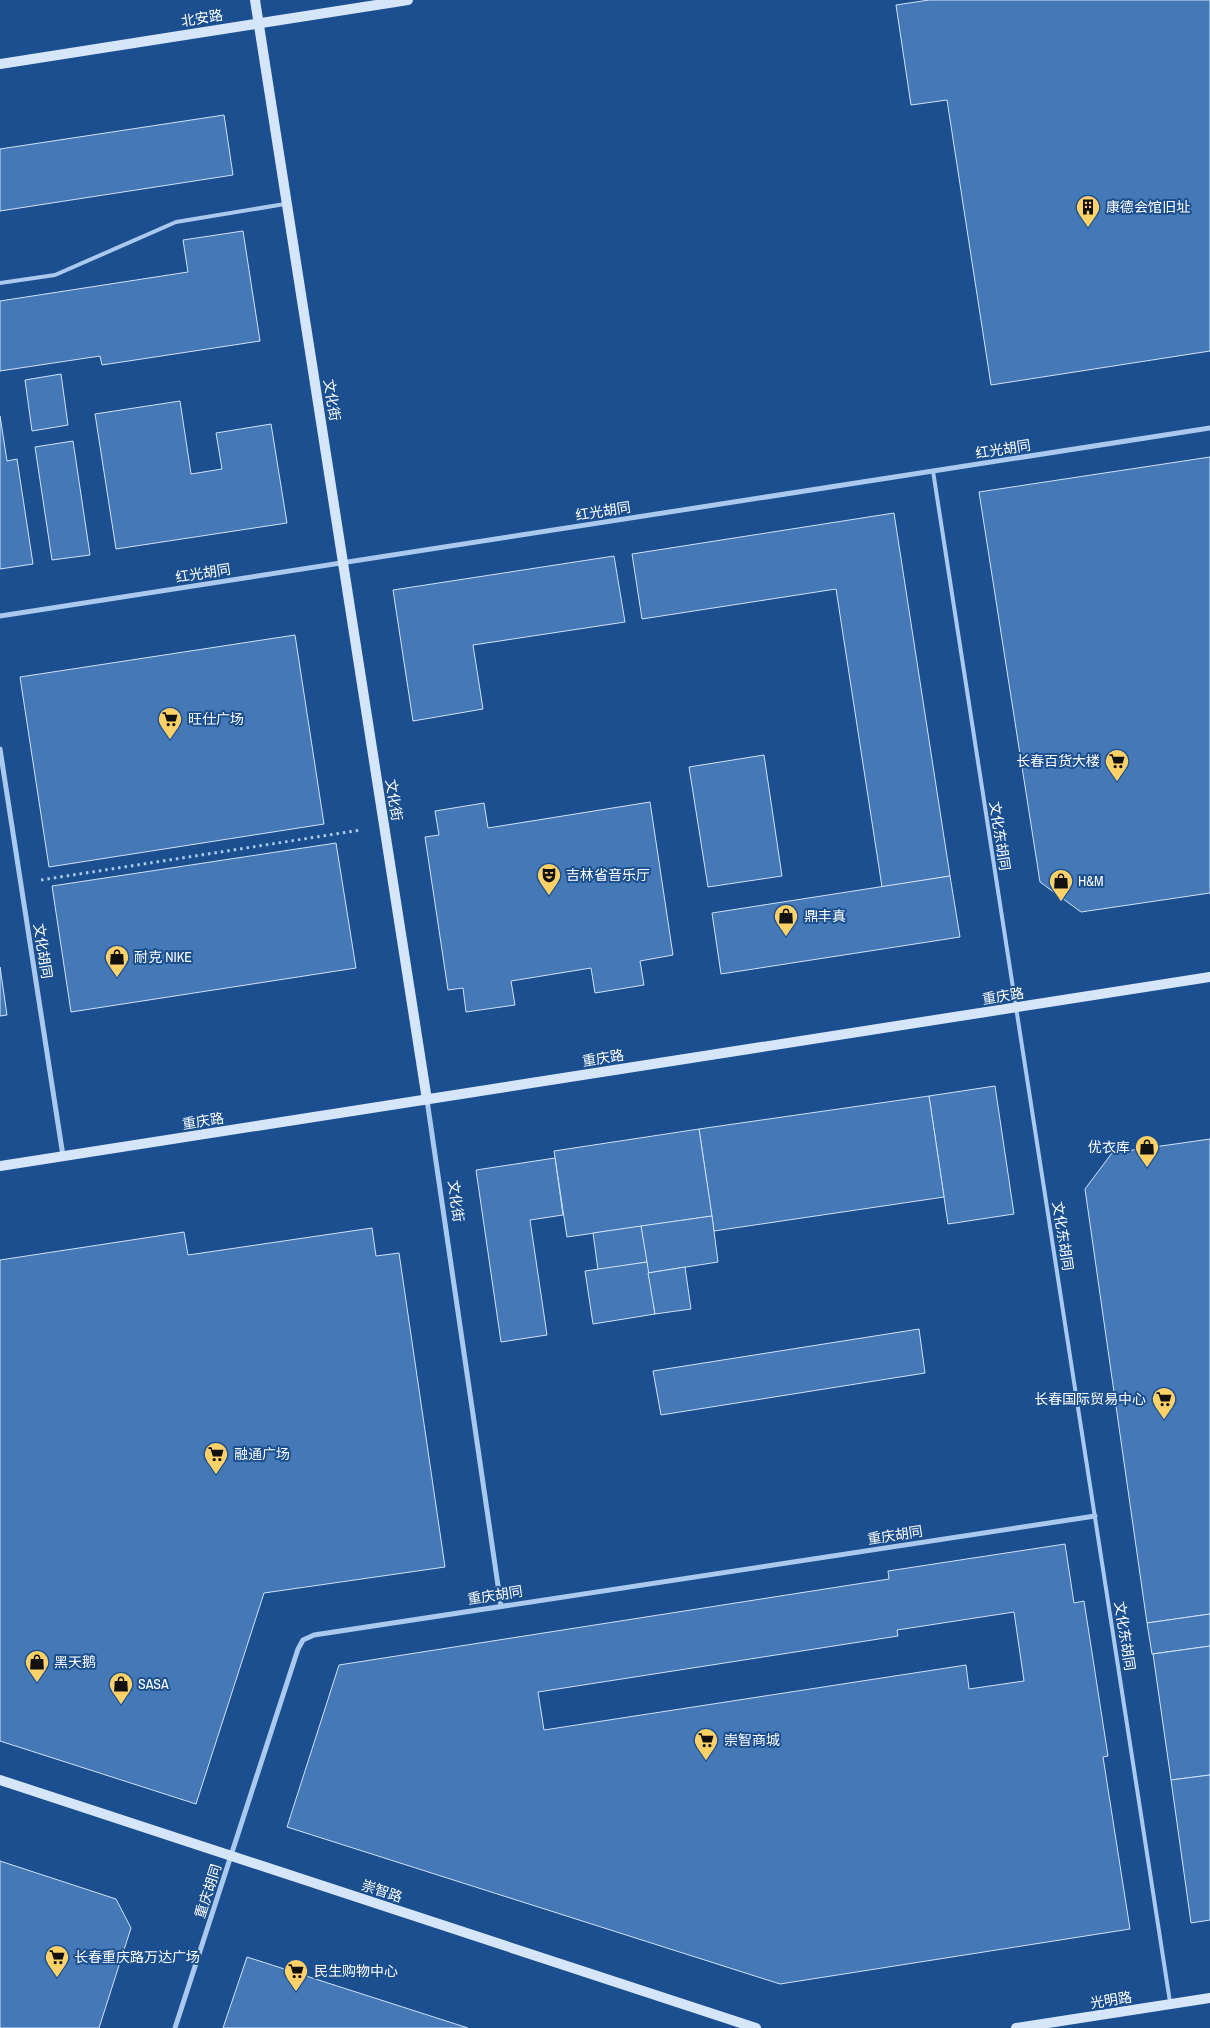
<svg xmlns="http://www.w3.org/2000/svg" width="1210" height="2028" font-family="'Archivo Narrow','Noto Sans SC',sans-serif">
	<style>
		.building { fill: #4478b7; stroke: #cfe3fa; fill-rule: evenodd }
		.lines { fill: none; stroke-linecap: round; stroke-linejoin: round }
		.path { stroke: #a9c9ee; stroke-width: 3; stroke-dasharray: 2.5 4; stroke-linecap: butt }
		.lane { stroke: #a9c9ee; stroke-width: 4 }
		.street { stroke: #a9c9ee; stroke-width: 5 }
		.secondary { stroke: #d6e6fa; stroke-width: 10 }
		.labels { text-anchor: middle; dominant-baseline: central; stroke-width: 4; stroke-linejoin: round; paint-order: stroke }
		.street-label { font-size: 14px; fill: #fff; stroke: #1b4f8f }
		.poi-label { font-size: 14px; fill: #fff; stroke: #1b4f8f; text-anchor: start }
	</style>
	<rect width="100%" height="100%" fill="#1b4f8f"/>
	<g class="building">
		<polygon points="929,0 1210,0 1210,351 991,385 947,100 911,105 896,5"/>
		<polygon points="224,115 233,175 0,211 0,149"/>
		<polygon points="243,231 260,341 102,365 100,356 0,371 0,301 188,272 183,240"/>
		<polygon points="61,374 68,425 32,431 25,380"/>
		<polygon points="180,401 191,474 222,469 216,433 271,424 287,523 116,549 95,414"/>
		<polygon points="0,416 7,461 17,459 33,564 0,569"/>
		<polygon points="73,441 90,555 52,560 35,447"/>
		<polygon points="1210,457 1210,893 1081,912 1040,882 979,492"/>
		<polygon points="894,513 950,876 882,887 836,589 642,619 632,554"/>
		<polygon points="614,556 625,622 473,645 483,709 413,721 393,590"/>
		<polygon points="295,635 324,824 49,867 20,677"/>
		<polygon points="764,755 782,876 708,887 689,767"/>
		<polygon points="650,802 673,955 640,961 644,985 595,993 591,968 511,981 515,1005 466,1012 463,988 448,990 425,837 439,835 435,811 484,803 488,828"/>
		<polygon points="336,843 356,968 71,1012 52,886"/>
		<polygon points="950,876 960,937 721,974 712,913"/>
		<polygon points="0,967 7,1015 0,1016"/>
		<polygon points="995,1086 1014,1214 948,1224 929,1096"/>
		<polygon points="929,1096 944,1197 714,1231 699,1129"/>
		<polygon points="699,1129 712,1216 567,1237 554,1151"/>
		<polygon points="1210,1139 1210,1614 1147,1623 1085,1189 1112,1153"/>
		<polygon points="555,1158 563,1215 530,1220 547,1335 501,1342 476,1170"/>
		<polygon points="712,1216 718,1262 648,1273 641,1226"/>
		<polygon points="641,1226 647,1262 598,1270 593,1233"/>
		<polygon points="372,1228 376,1256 399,1253 445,1567 264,1593 196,1804 0,1741 0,1260 184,1232 188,1255"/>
		<polygon points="647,1262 655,1314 593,1324 585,1271"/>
		<polygon points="685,1267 691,1309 655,1314 648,1273"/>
		<polygon points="919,1329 925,1373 661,1415 653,1371"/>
		<path d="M 1065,1544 L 1074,1603 L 1084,1601 L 1108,1756 L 1103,1757 L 1130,1929 L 780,1984 L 287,1827 L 339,1665 L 889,1579 L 888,1571 ZM 1014,1612 L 1024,1681 L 969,1689 L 966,1665 L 544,1730 L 538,1692 L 898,1636 L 897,1630 Z"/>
		<polygon points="1210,1614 1210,1646 1152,1654 1147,1623"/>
		<polygon points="1210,1646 1210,1775 1171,1780 1153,1654"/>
		<polygon points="1210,1775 1210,1920 1191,1923 1171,1780"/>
		<polygon points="0,1861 116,1899 131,1928 99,2028 0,2028"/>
		<polygon points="247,1957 468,2028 223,2028"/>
	</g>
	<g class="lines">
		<polyline class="path" points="41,880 361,830"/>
		<g class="lane">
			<polyline points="0,283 55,275 176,222 285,204"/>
			<polyline points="933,471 1170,2002"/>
		</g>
		<g class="street">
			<polyline points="0,616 1210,428"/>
			<polyline points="0,749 63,1156"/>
			<polyline points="427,1100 501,1606"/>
			<polyline points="175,2028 298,1649 303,1640 314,1635 1095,1516"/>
		</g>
		<g class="secondary">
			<polyline points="255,0 427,1100"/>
			<polyline points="0,64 408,0"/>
			<polyline points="0,1166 1210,977"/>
			<polyline points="0,1780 756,2028"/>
			<polyline points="1016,2028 1210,1998"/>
		</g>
	</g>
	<defs>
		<g id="building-pin" transform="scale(1.25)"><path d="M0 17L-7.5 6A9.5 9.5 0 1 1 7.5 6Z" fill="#ffd166" stroke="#1b4f8f"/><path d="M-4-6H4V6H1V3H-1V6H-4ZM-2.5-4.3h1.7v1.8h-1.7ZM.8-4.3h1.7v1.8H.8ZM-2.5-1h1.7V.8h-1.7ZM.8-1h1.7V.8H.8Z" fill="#111"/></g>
		<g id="supermarket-pin" transform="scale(1.25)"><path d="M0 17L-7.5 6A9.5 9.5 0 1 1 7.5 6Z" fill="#ffd166" stroke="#1b4f8f"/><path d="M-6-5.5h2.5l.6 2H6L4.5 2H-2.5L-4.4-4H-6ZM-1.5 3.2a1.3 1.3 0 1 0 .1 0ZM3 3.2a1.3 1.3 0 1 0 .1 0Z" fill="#111"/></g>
		<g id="theatre-pin" transform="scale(1.25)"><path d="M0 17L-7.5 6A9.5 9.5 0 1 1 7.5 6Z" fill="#ffd166" stroke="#1b4f8f"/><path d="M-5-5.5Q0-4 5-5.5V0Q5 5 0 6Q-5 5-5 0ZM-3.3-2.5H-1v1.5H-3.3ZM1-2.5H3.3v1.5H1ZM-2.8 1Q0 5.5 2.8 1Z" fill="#111"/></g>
		<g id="shop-pin" transform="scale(1.25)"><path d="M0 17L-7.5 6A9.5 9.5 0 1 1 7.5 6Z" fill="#ffd166" stroke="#1b4f8f"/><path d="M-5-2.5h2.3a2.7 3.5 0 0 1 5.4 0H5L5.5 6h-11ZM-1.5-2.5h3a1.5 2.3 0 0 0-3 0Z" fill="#111"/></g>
	</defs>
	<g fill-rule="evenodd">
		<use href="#building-pin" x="1088" y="207"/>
		<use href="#supermarket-pin" x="170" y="719"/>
		<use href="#supermarket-pin" x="1117" y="761"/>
		<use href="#theatre-pin" x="549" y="875"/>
		<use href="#shop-pin" x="1061" y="881"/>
		<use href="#shop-pin" x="786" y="916"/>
		<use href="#shop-pin" x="117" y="957"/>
		<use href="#shop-pin" x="1147" y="1147"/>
		<use href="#supermarket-pin" x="1164" y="1399"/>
		<use href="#supermarket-pin" x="216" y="1454"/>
		<use href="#shop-pin" x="37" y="1662"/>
		<use href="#shop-pin" x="121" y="1684"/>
		<use href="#supermarket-pin" x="706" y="1740"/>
		<use href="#supermarket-pin" x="57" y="1957"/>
		<use href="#supermarket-pin" x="296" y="1971"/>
	</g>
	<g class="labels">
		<g class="street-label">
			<text transform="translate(202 18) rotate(-9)">北安路</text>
			<text transform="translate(332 400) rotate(81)">文化街</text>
			<text transform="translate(1003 449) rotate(-9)">红光胡同</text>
			<text transform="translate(603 511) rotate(-9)">红光胡同</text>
			<text transform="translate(203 573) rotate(-9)">红光胡同</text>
			<text transform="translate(394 800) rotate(81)">文化街</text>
			<text transform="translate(1000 836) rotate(81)">文化东胡同</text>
			<text transform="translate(43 951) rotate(81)">文化胡同</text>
			<text transform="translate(1003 996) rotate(-9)">重庆路</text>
			<text transform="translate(603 1058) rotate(-9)">重庆路</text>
			<text transform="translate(203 1121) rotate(-9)">重庆路</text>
			<text transform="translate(456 1201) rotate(82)">文化街</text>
			<text transform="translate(1063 1236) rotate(81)">文化东胡同</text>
			<text transform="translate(895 1535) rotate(-9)">重庆胡同</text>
			<text transform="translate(495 1595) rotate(-9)">重庆胡同</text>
			<text transform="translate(1125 1636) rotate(81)">文化东胡同</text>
			<text transform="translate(208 1891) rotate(-72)">重庆胡同</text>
			<text transform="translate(382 1891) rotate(18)">崇智路</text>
			<text transform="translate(1111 2000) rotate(-9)">光明路</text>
		</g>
		<g class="poi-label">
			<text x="1106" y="207">康德会馆旧址</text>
			<text x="188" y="719">旺仕广场</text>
			<text x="1100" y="761" text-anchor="end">长春百货大楼</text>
			<text x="566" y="875">吉林省音乐厅</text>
			<text x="1078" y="881">H&amp;M</text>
			<text x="804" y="916">鼎丰真</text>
			<text x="134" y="957">耐克 NIKE</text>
			<text x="1130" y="1147" text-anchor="end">优衣库</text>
			<text x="1146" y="1399" text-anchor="end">长春国际贸易中心</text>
			<text x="234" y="1454">融通广场</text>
			<text x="54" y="1662">黑天鹅</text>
			<text x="138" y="1684">SASA</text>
			<text x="724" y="1740">崇智商城</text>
			<text x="74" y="1957">长春重庆路万达广场</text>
			<text x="314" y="1971">民生购物中心</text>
		</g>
	</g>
</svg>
